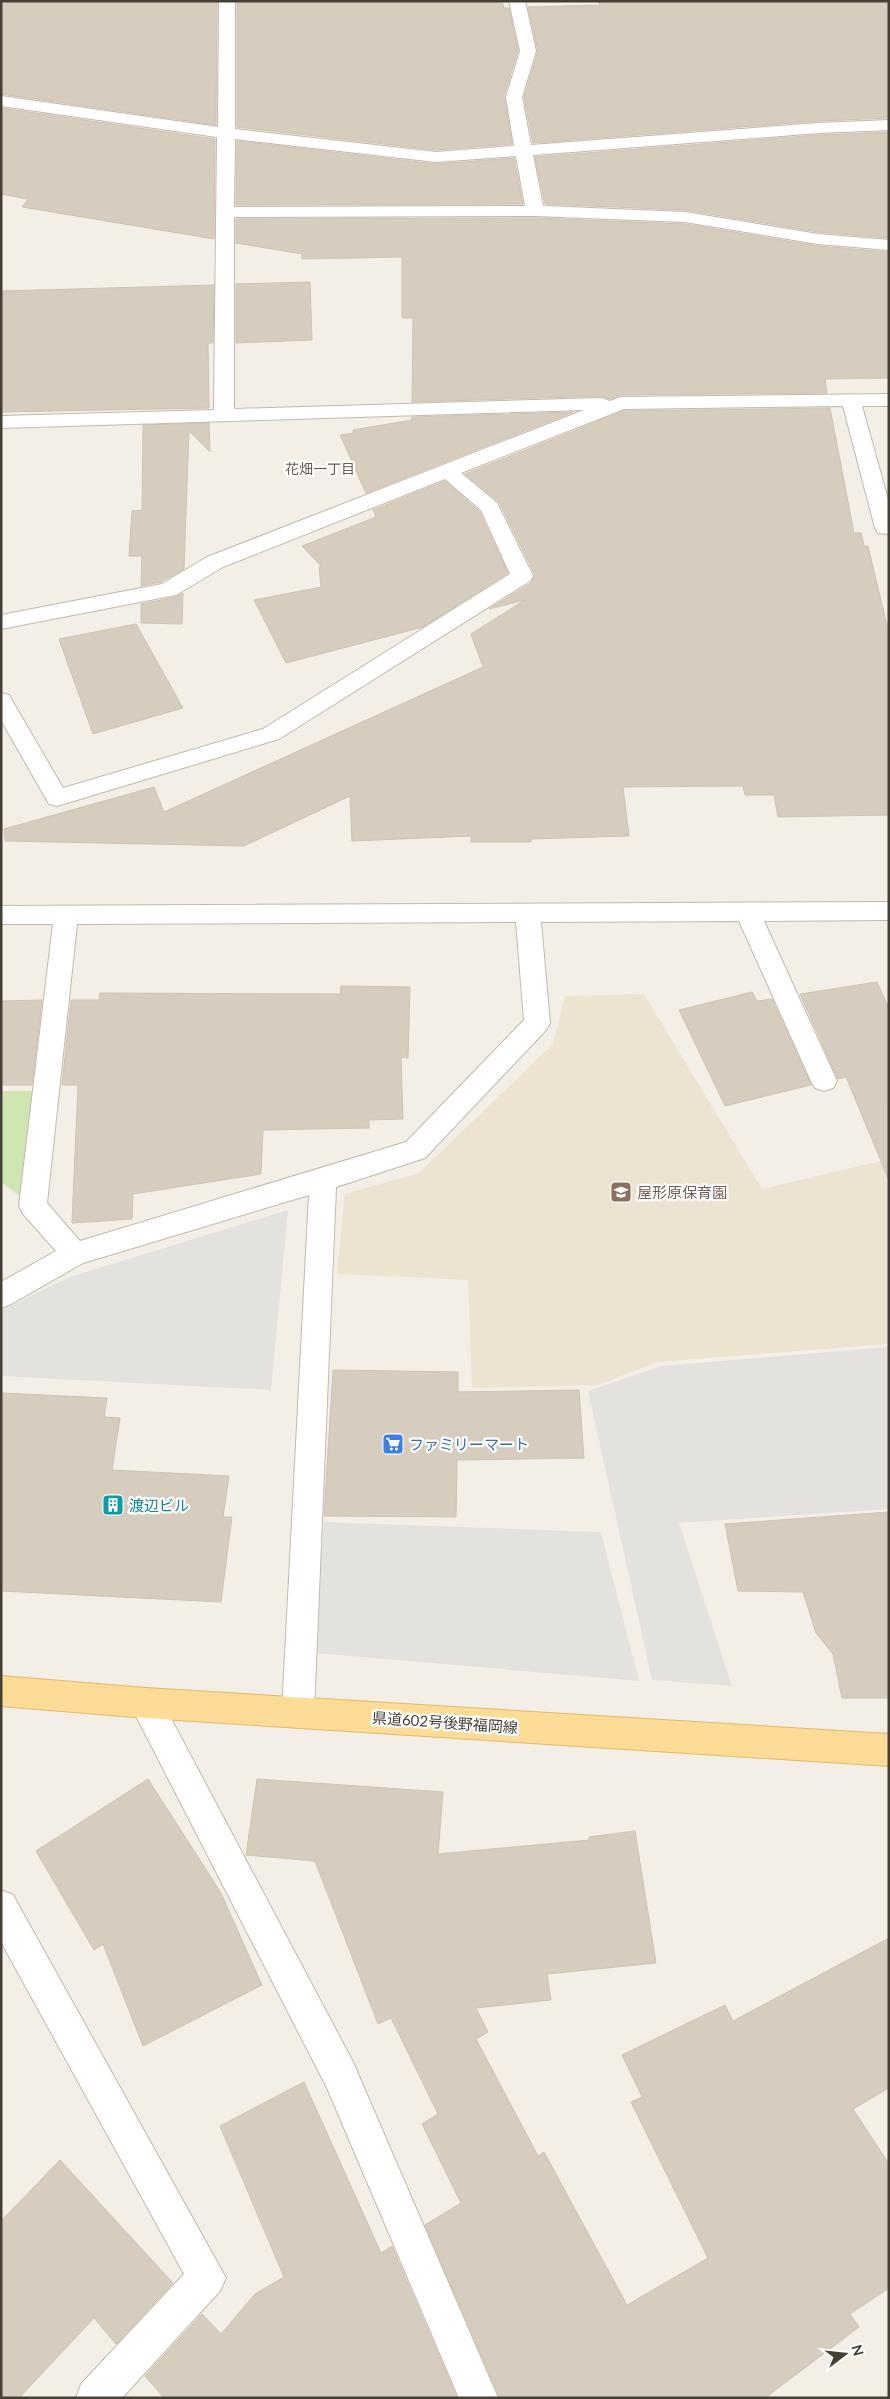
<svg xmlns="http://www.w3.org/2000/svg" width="890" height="2399" font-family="Lato,'Noto Sans JP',sans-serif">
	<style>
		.education { fill: #ece4d1 }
		.green { fill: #d0e6b0 }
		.parking { fill: #e4e2df }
		.building { fill: #d7cdbf; stroke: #cfc2b0 }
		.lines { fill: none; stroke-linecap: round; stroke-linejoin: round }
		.minor-casing { stroke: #c1b9ad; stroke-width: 2 }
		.major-casing { stroke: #e1b967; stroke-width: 2 }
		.minor { fill: #fff; fill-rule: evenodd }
		.major { fill: #fcdc97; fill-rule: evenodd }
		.labels { text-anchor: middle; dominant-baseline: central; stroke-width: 4.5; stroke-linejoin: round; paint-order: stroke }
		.far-neighbourhood-label { font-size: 14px; fill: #685d4d; stroke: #fff }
		.education-label { font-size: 15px; fill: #785e54; stroke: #fff; text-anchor: start }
		.shop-label { font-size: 15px; fill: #366cbe; stroke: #fff; text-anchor: start }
		.culture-label { font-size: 15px; fill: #0d838f; stroke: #fff; text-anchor: start }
		.street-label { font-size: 15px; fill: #463f36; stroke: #fff }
	</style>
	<rect width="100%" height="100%" fill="#f3efe7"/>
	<polygon class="education" points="644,994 762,1189 889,1159 889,1344 657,1362 598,1385 472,1388 468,1280 337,1274 345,1194 419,1173 553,1044 565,996"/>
	<polygon class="green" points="1,1091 46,1091 33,1206 1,1182"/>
	<g class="parking">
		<polygon points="288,1210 271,1390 1,1376 1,1310 70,1277"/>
		<polygon points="889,1347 889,1509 679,1523 732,1686 652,1680 588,1391 661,1366"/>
		<polygon points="324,1522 601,1532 639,1681 315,1653"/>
	</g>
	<g class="building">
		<polygon points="1,1 217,1 216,125 1,94"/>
		<polygon points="237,1 502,1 504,8 509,8 518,51 504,96 512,144 436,150 237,127"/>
		<polygon points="599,1 889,1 889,118 819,121 533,143 524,97 538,51 528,7 600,5"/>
		<polygon points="1,108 215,139 214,239 22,207 28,199 1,194"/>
		<polygon points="889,132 889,238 818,232 685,210 545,204 535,157 819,135"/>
		<polygon points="237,141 436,164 514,158 523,204 236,205"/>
		<polygon points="535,218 685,224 818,246 889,252 889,378 825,379 827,393 621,395 610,399 602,396 412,402 413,318 402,318 402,257 302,259 302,254 236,243 236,219"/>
		<polygon points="310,282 312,340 236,343 236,284"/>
		<polygon points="214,285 213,343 208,343 209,408 1,412 1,291"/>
		<polygon points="830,408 854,533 861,533 864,546 868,546 889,634 889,815 778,817 774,795 745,795 743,786 623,787 629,836 530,839 531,842 471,842 471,836 352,841 350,796 244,846 5,841 4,829 154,787 164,812 483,667 471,634 525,600 489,609 531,583 535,575 499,502 465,474 624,411"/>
		<polygon points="573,412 366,493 340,435 354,433 353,430 412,420 412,417"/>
		<polygon points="209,423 210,452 189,431 184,569 161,582 141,586 142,556 129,556 132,511 142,510 143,425"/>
		<polygon points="445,481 479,511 508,573 423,627 286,663 254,600 321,587 319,567 321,566 302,546 376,517 373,510"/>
		<polygon points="183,593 182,624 141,623 141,604 176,597"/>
		<polygon points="136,624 183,708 93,734 59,639"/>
		<polygon points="877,982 889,1009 888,1178 846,1077 838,1079 800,994"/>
		<polygon points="341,986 410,987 408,1058 401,1057 403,1119 369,1120 369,1128 263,1130 261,1174 133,1194 132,1219 72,1223 78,1085 62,1085 71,1000 99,1000 100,993 340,994"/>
		<polygon points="752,992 757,1001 772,999 811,1085 725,1106 679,1010"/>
		<polygon points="42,1000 32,1085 1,1085 1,1001"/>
		<polygon points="333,1370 458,1372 458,1392 579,1390 584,1458 457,1460 456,1517 324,1516"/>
		<polygon points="1,1393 107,1398 104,1417 120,1418 112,1470 229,1476 223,1517 232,1517 221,1602 1,1591"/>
		<polygon points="889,1512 889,1698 842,1698 833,1654 816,1633 803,1592 738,1591 725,1524"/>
		<polygon points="148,1779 221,1893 262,1985 143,2046 103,1944 94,1950 36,1851"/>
		<polygon points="257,1779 443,1792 438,1854 589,1840 589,1837 635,1831 656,1963 547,1974 551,2000 476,2008 488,2032 476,2039 538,2156 544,2152 627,2305 708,2258 631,2102 642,2097 622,2055 725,2005 733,2021 889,1938 889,2088 853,2109 889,2164 889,2288 850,2314 859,2327 765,2398 500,2398 425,2225 461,2203 422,2124 438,2114 391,2018 378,2024 315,1861 246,1855"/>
		<polygon points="304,2082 381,2253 392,2246 457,2398 164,2398 145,2376 202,2314 221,2334 255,2294 284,2277 220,2126"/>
		<polygon points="60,2160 173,2283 116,2344 94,2318 19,2398 1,2398 1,2221"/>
	</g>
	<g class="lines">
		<g class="minor-casing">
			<g id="minor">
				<path d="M 219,1 L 235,1 L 235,129 L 436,152 L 514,146 L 506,97 L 520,51 L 509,1 L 525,1 L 536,51 L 522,97 L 531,145 L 819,123 L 889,120 L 889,130 L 819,133 L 533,155 L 543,206 L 685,212 L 818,234 L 889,240 L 889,250 L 818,244 L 685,222 L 535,216 L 234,217 L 234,409 L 602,398 L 610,401 L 621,397 L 889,394 L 889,406 L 862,406 L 889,503 L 889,534 L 878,533 L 875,528 L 843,406 L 624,409 L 461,473 L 497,503 L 533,576 L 530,581 L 279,739 L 57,806 L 49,804 L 1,720 L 1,693 L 9,695 L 63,788 L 263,729 L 510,574 L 481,510 L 445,479 L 223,567 L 176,595 L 1,629 L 1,615 L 162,584 L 207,557 L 584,410 L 1,428 L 1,416 L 214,410 L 217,137 L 1,106 L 1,96 L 218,127 ZM 235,139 L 436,162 L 516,156 L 525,206 L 234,207 Z"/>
				<path d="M 889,902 L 889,920 L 764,921 L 837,1081 L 833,1088 L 824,1091 L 815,1088 L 811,1081 L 739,921 L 541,922 L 550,1023 L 546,1030 L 425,1158 L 336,1187 L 314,1712 L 309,1723 L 298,1728 L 287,1723 L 282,1712 L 309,1195 L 83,1263 L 11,1304 L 1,1308 L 1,1282 L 56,1251 L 23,1214 L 19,1206 L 53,924 L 1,924 L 1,906 ZM 516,922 L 524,1020 L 406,1142 L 80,1241 L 47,1203 L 77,924 Z"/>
				<polygon points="146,1688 157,1692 353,2062 498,2398 459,2398 327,2088 135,1714 130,1703 135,1692"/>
				<polygon points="1,1890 13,1895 226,2278 220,2291 122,2398 76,2398 81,2384 184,2274 1,1942"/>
			</g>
		</g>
		<g class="major-casing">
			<polygon id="major" points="1,1676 146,1688 889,1734 889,1766 146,1718 1,1706"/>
		</g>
		<use href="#minor" class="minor"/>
		<use href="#major" class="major"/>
	</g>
	<defs>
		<g id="school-square" transform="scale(1.125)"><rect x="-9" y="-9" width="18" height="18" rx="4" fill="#8d6e63" stroke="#fff"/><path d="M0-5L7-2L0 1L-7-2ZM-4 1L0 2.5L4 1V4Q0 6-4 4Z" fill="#fff"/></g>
		<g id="supermarket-square" transform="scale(1.125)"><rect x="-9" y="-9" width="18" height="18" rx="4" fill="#3f7fe0" stroke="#fff"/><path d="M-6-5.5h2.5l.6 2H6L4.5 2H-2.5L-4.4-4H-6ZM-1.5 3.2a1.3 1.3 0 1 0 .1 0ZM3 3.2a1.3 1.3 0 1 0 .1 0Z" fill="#fff"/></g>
		<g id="building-square" transform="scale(1.125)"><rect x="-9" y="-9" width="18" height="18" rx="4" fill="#0f9aa8" stroke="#fff"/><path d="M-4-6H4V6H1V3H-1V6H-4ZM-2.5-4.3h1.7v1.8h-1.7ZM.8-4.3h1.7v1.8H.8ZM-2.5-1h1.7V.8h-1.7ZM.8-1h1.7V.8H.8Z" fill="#fff"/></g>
	</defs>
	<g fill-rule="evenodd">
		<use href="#school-square" x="621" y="1192"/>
		<use href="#supermarket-square" x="393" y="1444"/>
		<use href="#building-square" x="113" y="1505"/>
	</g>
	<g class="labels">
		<g class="far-neighbourhood-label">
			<text x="320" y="468">花畑一丁目</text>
		</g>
		<g class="education-label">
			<text x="637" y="1192">屋形原保育園</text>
		</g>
		<g class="shop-label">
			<text x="409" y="1444">ファミリーマート</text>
		</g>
		<g class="culture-label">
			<text x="129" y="1505">渡辺ビル</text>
		</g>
		<g class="street-label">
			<text transform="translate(445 1722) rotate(4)">県道602号後野福岡線</text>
		</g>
	</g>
	<rect width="890" height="2399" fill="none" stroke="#463f36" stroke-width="5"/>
	<g transform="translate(845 2354) rotate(74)" stroke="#ffffff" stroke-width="4" paint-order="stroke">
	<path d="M0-4L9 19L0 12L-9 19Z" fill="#463f36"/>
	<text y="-8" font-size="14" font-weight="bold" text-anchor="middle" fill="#463f36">N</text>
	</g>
</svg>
